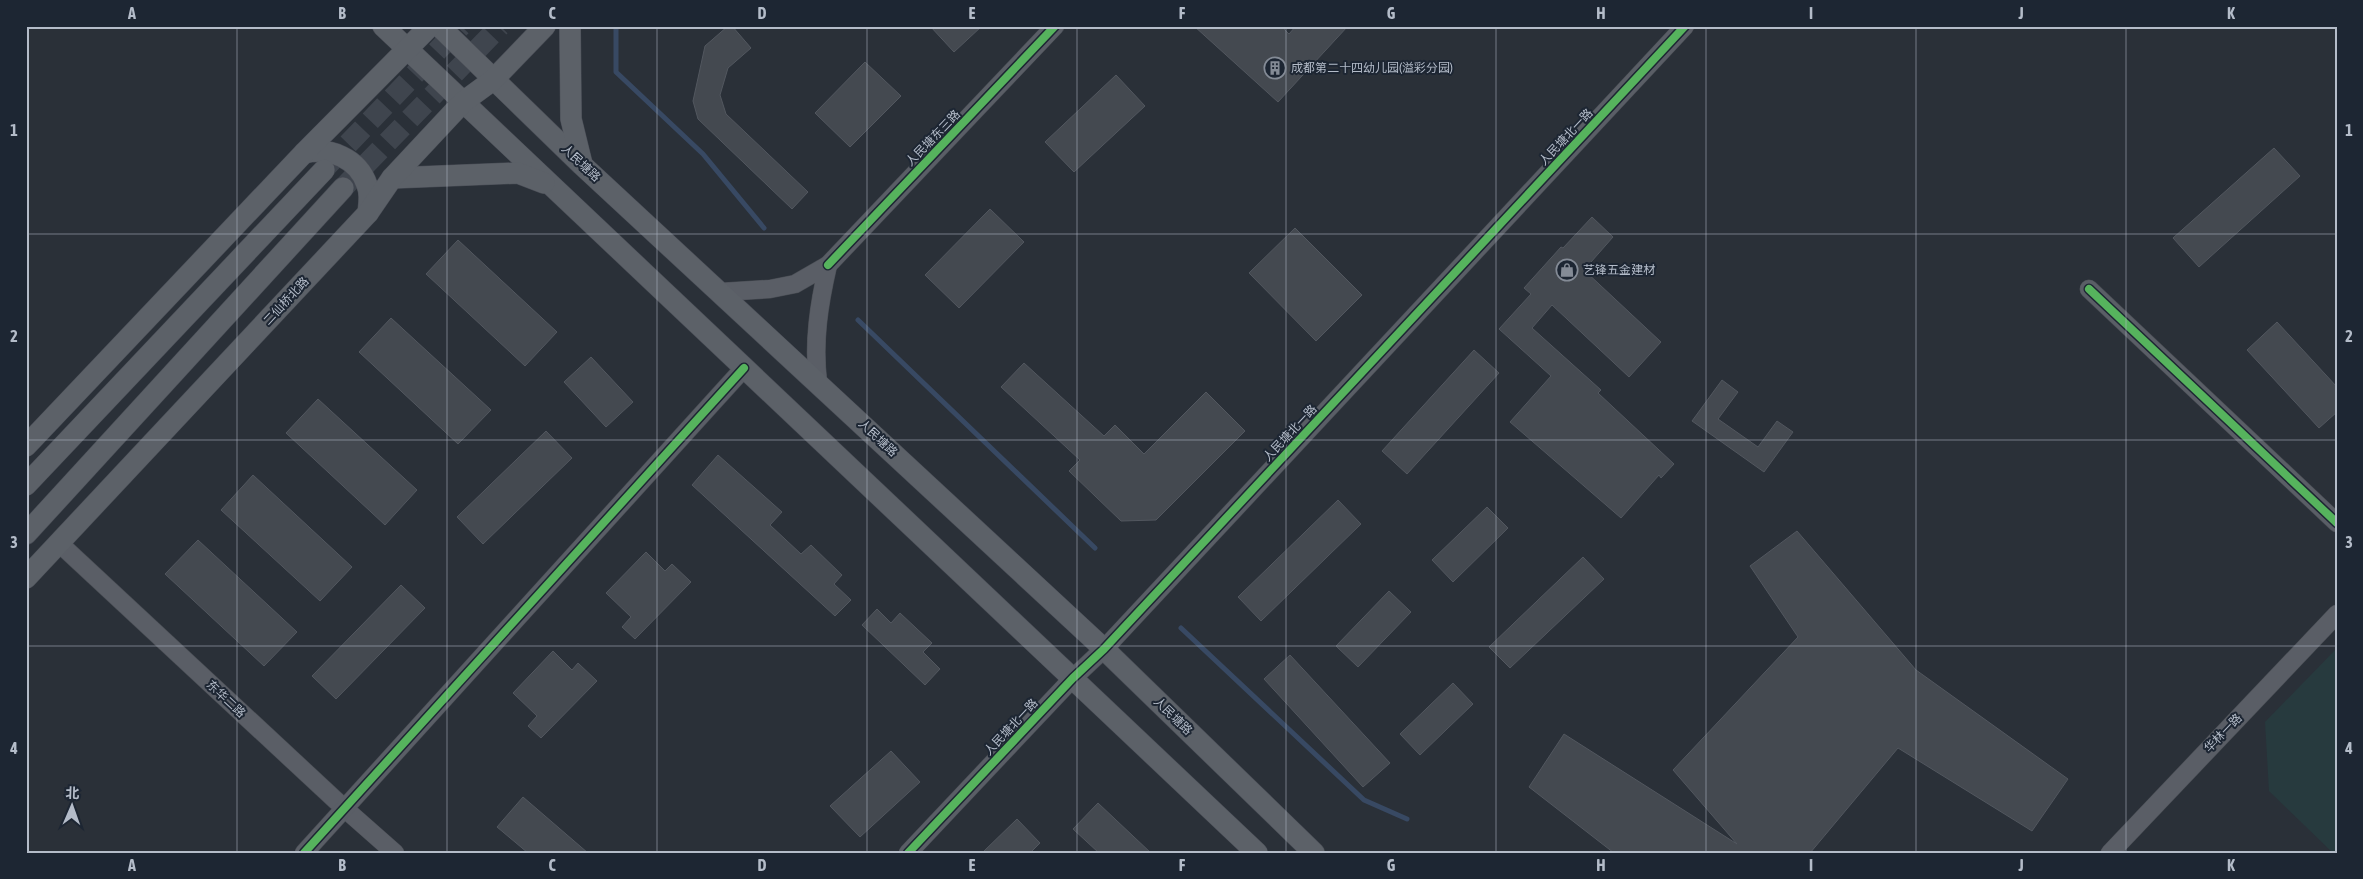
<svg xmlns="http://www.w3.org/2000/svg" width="2363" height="879" font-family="'Asap Condensed','Noto Sans SC',sans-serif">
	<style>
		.green { fill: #273a3e }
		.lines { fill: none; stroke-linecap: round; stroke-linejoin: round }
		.stream { stroke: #384963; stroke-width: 5 }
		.building { fill: #444950; stroke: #52575f }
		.major-tunnel { stroke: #3f454e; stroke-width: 21; stroke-dasharray: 21 11; stroke-linecap: butt }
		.minor-casing { stroke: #484c53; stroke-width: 19 }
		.major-casing { stroke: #484c55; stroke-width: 22 }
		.minor { stroke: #5a5e66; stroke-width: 18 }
		.major { stroke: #5c6168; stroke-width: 21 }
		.cycleway-casing { stroke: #1d2633; stroke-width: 11 }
		.cycleway { stroke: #56b35d; stroke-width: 8 }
		.grid { fill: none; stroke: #b4bcc9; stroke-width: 1; stroke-opacity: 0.55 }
		.labels { text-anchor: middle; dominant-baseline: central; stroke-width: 4; stroke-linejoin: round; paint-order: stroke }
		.poi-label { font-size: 12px; fill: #b4bcc9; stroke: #1d2633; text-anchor: start }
		.street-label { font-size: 12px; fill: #b4bcc9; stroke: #1d2633 }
		.neatline { fill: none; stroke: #b4bcc9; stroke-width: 2 }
		.grid-label { font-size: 16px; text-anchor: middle; font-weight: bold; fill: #b4bcc9 }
	</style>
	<rect width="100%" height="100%" fill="#2a3038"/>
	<polygon class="green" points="2337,648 2337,853 2333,853 2269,791 2265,722"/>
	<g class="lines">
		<g class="stream">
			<polyline points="616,26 616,72 703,154 764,228"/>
			<polyline points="858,320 1095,548"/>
			<polyline points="1181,628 1364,800 1407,819"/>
		</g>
	</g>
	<g class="building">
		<polygon points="728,26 732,26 751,48 728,68 720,95 726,114 808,192 792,209 698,119 693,101 705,46"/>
		<polygon points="930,26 982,26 954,52"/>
		<polygon points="1194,26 1281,26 1289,34 1296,26 1348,26 1278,102"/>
		<polygon points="865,62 901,96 850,147 815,113"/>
		<polygon points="1116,75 1145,106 1074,172 1045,142"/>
		<polygon points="2274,148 2300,176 2199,267 2173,238"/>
		<polygon points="990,209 1024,242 959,308 925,275"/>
		<polygon points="1592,217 1613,237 1584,270 1661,342 1629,377 1552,305 1532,328 1601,390 1598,393 1674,464 1661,478 1659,475 1621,518 1510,422 1551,376 1499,329 1531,294 1524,288 1561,247 1563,248"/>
		<polygon points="1295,228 1362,295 1316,341 1249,273"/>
		<polygon points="458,240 557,332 525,366 426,274"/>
		<polygon points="391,318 491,410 458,444 359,352"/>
		<polygon points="2277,322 2337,387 2337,412 2319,428 2247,350"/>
		<polygon points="1474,350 1499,373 1407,474 1382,451"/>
		<polygon points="591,357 633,402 606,427 564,382"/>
		<polygon points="1024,363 1104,436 1115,425 1144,454 1206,392 1245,431 1156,520 1121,521 1069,471 1080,460 1001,387"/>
		<polygon points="1722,380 1738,392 1718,419 1758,447 1777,421 1793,432 1764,472 1692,421"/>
		<polygon points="318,399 417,490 385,525 286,433"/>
		<polygon points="546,431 572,458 483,544 457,517"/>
		<polygon points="718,455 782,512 770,525 801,554 811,545 842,575 834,584 851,600 835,616 692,485"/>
		<polygon points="253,475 352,567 320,601 221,510"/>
		<polygon points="1338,500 1361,524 1261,621 1238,597"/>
		<polygon points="1487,507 1508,528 1453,582 1432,560"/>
		<polygon points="1797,531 1916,670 2068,779 2032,831 1898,748 1810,853 1614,853 1529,787 1564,734 1737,844 1673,770 1798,637 1750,566"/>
		<polygon points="198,540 297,632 264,666 165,574"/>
		<polygon points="646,552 665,571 672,564 691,582 635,639 622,627 631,617 606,593"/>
		<polygon points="1583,557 1604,579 1510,668 1489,647"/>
		<polygon points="401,585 425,608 336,699 312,676"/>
		<polygon points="1389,591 1411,612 1358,667 1336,646"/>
		<polygon points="877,609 891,623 900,613 932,643 923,652 940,669 925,685 862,625"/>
		<polygon points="553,651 572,670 578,663 597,681 541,738 528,726 537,716 513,693"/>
		<polygon points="1290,655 1390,763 1363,787 1264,679"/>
		<polygon points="1453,683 1473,704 1420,755 1400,734"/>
		<polygon points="891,751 920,782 860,837 830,806"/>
		<polygon points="523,797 588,853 528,853 497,827"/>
		<polygon points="1098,803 1151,853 1099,853 1073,829"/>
		<polygon points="1017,819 1040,843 1030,853 982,853"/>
	</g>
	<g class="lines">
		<g class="major-tunnel">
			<polyline points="326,167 461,26"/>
			<polyline points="343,188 500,26"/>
		</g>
		<g class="minor-casing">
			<g id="minor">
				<polyline points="828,265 1055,26"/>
				<polyline points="2089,289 2337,523"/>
				<path d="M 721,292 L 770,289 L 795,284 L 828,265 C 819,304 813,342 818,382"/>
				<polyline points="59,543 344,808 395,853"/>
				<polyline points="304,853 744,368"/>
				<polyline points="908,853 1073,678 1104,649 1685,26"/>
				<polyline points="2110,853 2337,614"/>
			</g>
		</g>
		<g class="major-casing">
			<g id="major">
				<polyline points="383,26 1257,853"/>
				<polyline points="439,26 582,165 1104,649 1314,853"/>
				<polyline points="570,26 571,119 582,164"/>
				<path d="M 304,153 C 330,147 358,158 367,185 C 371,194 369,204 368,213"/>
				<polyline points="392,178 518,173 544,183"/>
				<polyline points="26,446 304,153 430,26"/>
				<polyline points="26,485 324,170"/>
				<polyline points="26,534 343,188"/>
				<polyline points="26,578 368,213 392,178 463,102 493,80 545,26"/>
			</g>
		</g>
		<use href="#minor" class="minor"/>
		<use href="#major" class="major"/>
		<g class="cycleway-casing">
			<g id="cycleway">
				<polyline points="828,265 1055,26"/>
				<polyline points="2089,289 2337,523"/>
				<polyline points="304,853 744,368"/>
				<polyline points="908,853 1073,678 1104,649 1685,26"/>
			</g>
		</g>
		<use href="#cycleway" class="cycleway"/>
	</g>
	<path class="grid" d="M 237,26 L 237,853M 447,26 L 447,853M 657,26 L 657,853M 867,26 L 867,853M 1077,26 L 1077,853M 1286,26 L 1286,853M 1496,26 L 1496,853M 1706,26 L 1706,853M 1916,26 L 1916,853M 2126,26 L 2126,853M 26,234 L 2337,234M 26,440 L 2337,440M 26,646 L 2337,646"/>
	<defs>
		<g id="building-ring" transform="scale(1.125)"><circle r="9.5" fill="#1d2633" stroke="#848b96" stroke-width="1.5"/><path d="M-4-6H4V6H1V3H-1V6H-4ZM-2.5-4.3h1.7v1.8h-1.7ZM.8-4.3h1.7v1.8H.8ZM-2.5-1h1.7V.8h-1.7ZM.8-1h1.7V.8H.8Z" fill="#848b96"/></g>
		<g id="shop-ring" transform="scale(1.125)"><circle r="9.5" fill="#1d2633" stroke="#848b96" stroke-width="1.5"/><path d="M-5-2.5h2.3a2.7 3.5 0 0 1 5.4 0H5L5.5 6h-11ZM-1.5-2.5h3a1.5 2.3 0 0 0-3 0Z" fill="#848b96"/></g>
	</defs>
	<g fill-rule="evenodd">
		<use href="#building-ring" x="1275" y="68"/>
		<use href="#shop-ring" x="1567" y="270"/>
	</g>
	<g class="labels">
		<g class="poi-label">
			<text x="1291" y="68">成都第二十四幼儿园(溢彩分园)</text>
			<text x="1583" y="270">艺锋五金建材</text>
		</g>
		<g class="street-label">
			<text transform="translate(1566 137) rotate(-47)">人民塘北一路</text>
			<text transform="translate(933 138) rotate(-46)">人民塘东三路</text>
			<text transform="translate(581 163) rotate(43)">人民塘路</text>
			<text transform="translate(286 301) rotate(-47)">二仙桥北路</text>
			<text transform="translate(1290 433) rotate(-47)">人民塘北一路</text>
			<text transform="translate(878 438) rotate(43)">人民塘路</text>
			<text transform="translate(226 699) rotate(43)">东华二路</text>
			<text transform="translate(1173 716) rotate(44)">人民塘路</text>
			<text transform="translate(1011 727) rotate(-47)">人民塘北一路</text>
			<text transform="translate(2223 733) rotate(-46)">华林一路</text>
		</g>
	</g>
	<rect width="2363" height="879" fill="none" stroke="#1d2633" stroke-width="55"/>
	<g transform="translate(72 806) rotate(2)" stroke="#1d2633" stroke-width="4" paint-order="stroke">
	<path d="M0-4L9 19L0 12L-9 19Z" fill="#b4bcc9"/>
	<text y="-8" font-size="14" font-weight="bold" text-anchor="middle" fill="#b4bcc9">北</text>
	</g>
	<rect x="28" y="28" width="2308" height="824" class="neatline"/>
	<g class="grid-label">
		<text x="132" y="19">A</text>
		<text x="342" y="19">B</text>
		<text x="552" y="19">C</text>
		<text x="762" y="19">D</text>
		<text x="972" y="19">E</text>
		<text x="1182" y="19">F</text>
		<text x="1391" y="19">G</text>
		<text x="1601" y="19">H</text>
		<text x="1811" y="19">I</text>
		<text x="2021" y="19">J</text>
		<text x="2231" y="19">K</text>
		<text x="14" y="136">1</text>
		<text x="2349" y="136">1</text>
		<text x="14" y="342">2</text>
		<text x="2349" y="342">2</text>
		<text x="14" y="548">3</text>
		<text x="2349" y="548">3</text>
		<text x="14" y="754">4</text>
		<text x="2349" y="754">4</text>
		<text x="132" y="871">A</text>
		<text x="342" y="871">B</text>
		<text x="552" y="871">C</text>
		<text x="762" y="871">D</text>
		<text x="972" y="871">E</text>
		<text x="1182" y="871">F</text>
		<text x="1391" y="871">G</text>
		<text x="1601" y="871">H</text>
		<text x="1811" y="871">I</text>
		<text x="2021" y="871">J</text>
		<text x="2231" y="871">K</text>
	</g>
</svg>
